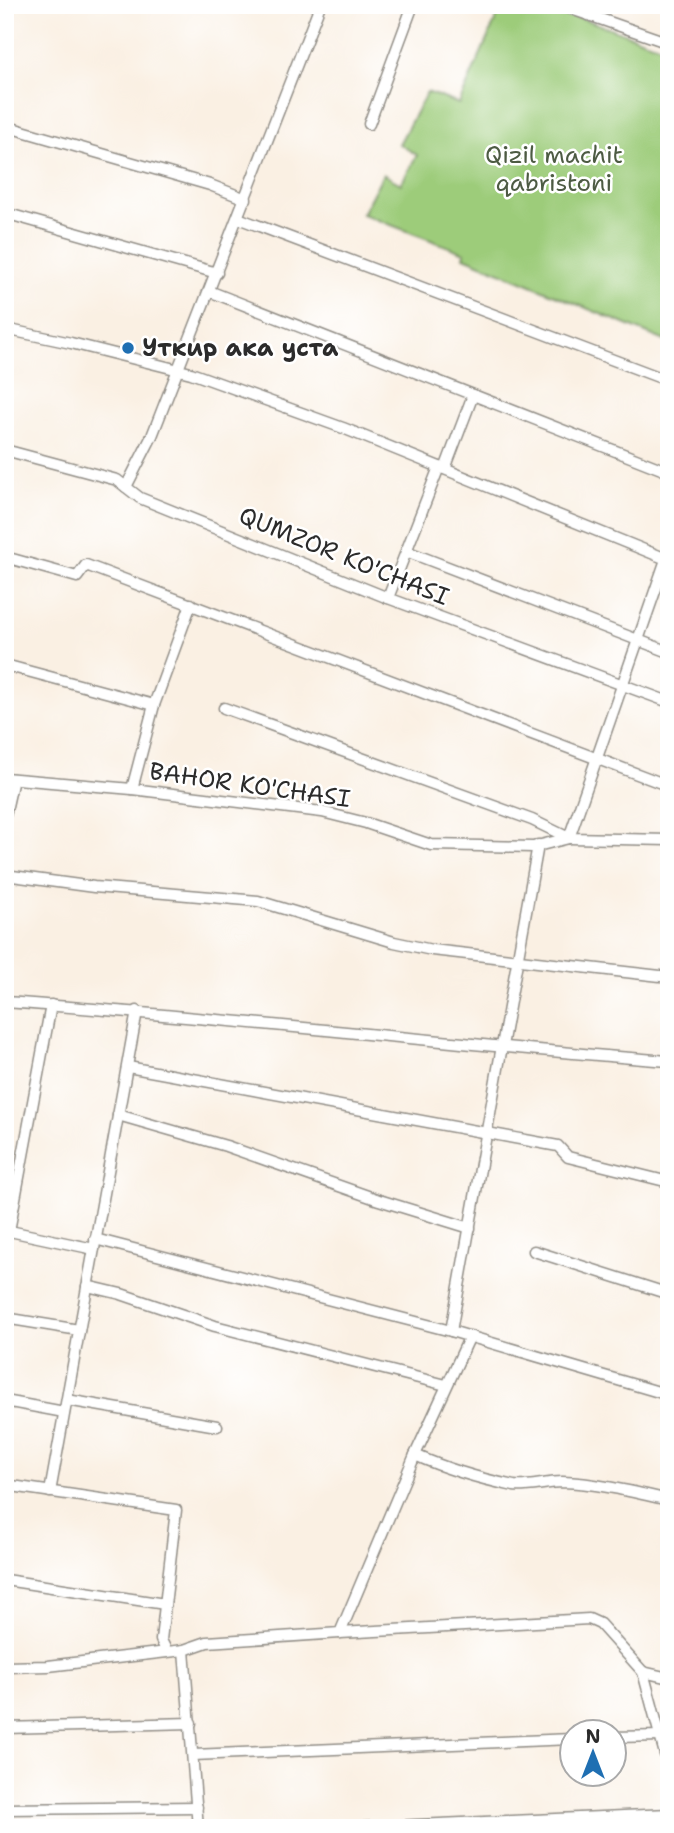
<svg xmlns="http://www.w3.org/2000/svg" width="674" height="1833" font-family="'Shantell Sans',sans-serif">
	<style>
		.green { fill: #9dcc7a; stroke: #647c52; stroke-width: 2 }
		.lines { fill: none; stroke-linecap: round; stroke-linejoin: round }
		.minor-casing { stroke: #928e87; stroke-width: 13 }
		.minor { stroke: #fff; stroke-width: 10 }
		.poi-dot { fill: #1f6fb2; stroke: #fff; stroke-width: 2.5 }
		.labels { text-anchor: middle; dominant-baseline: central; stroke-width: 5; stroke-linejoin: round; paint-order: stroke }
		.park-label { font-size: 24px; fill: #4d5b43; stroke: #fff }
		.poi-label { font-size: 24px; font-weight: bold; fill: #2b2b2b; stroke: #fff; text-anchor: start }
		.street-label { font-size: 24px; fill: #2b2b2b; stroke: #fff }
	</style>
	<rect width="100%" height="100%" fill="#fff"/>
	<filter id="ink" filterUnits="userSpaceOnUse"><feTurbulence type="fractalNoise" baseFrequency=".0143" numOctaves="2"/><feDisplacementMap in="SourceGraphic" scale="14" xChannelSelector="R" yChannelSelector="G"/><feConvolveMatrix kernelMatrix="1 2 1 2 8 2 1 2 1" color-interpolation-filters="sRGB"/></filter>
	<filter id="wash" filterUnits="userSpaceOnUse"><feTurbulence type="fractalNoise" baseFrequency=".00686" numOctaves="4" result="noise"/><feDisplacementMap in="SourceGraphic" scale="28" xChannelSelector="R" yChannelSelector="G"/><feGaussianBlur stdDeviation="1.57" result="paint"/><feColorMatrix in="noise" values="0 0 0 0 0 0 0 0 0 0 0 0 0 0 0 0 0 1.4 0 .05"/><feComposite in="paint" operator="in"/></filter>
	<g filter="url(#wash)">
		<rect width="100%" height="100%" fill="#faf0e3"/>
		<polygon class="green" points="502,5 544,5 669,49 669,334 665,341 464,257 465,253 362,214 383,174 401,184 417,155 399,144 427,92 459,104"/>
	</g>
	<g filter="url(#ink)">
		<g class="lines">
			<g class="minor-casing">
				<g id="minor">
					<polyline points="560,5 669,43"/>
					<polyline points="369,124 413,5"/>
					<polyline points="5,126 210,185 246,199"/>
					<polyline points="5,213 217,273"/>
					<polyline points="238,218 669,381"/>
					<polyline points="209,291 669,472"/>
					<polyline points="5,329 71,343 191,373 343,428 669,560"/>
					<polyline points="5,450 117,480 140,498 388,598 669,702"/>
					<polyline points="445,469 473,395"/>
					<polyline points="126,487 152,436 320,5"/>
					<polyline points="406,551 669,652"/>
					<polyline points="5,557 77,577 86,565 669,786"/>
					<polyline points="388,598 439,467"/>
					<polyline points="5,665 154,705"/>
					<polyline points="224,708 532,820 569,838 669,840"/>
					<polyline points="5,778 132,789 322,812 366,823 431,845 533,847 569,838"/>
					<polyline points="132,789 154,705 191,604"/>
					<polyline points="5,815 13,779"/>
					<polyline points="569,838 669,551"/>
					<polyline points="5,875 94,887 258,901 394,942 432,950 669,977"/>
					<path d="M 5,1002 C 227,1018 447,1044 669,1061"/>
					<polyline points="128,1067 558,1146 568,1157 669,1182"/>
					<polyline points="118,1115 226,1146 379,1200 470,1228"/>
					<polyline points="5,1230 94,1249"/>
					<polyline points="9,1231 51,1005"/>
					<polyline points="95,1239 451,1331 669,1395"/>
					<polyline points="534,1251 669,1294"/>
					<polyline points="87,1286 121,1294 215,1326 446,1385"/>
					<polyline points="5,1318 79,1330"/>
					<polyline points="451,1331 538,845"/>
					<polyline points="67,1400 217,1426"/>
					<polyline points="5,1401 64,1412"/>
					<path d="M 415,1455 C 446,1469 481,1479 514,1486 C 525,1488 548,1482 562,1482 C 598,1483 633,1492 669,1500"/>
					<polyline points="5,1485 176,1510 161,1640 167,1652"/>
					<polyline points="50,1492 137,1011"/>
					<polyline points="667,1500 669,1485"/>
					<polyline points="5,1580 165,1604"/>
					<polyline points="340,1633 589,1619 600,1624 643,1672 669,1769"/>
					<polyline points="184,1650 198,1828"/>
					<polyline points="5,1667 48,1666 184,1650 207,1642 340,1633 415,1455 470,1336"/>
					<polyline points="643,1672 669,1678"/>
					<polyline points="5,1728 191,1723"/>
					<polyline points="614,1737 662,1736"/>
					<polyline points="193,1755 572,1739"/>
					<polyline points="5,1809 197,1807"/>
					<polyline points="349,1828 669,1814"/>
				</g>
			</g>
			<use href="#minor" class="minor"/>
		</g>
	</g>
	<circle class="poi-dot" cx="128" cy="348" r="7"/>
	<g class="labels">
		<g class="park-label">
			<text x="554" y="155">Qizil machit<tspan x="554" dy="28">qabristoni</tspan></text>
		</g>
		<g class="poi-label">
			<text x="142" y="348">Уткир ака уста</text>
		</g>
		<g class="street-label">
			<text transform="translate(344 556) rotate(22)">QUMZOR KO'CHASI</text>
			<text transform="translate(250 785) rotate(8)">BAHOR KO'CHASI</text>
		</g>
	</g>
	<rect width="674" height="1833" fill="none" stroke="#fff" stroke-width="28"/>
	<g transform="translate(593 1753)"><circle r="33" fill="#ffffff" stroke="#aaaaaa" stroke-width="2"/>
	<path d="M0-5L12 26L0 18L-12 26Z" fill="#1f6fb2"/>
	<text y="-10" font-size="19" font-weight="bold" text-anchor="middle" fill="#2b2b2b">N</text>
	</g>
</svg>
